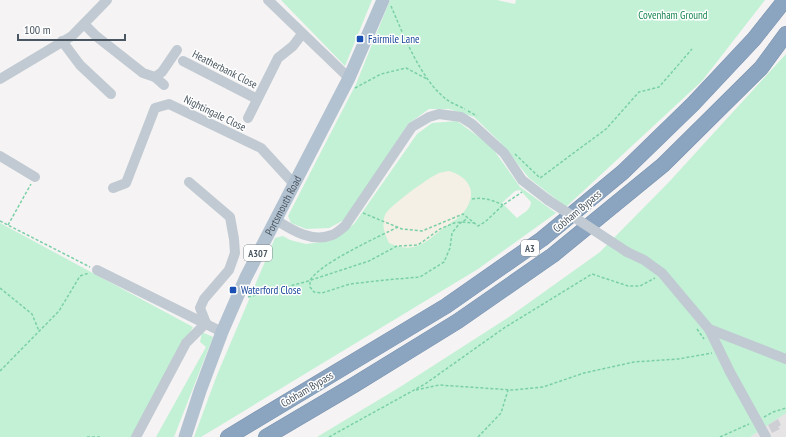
<svg xmlns="http://www.w3.org/2000/svg" width="786" height="437" font-family="'PT Sans Narrow',sans-serif">
	<style>
		.education { fill: #e6e4e5 }
		.green { fill: #c3f1d5; fill-rule: evenodd }
		.sand { fill: #f5f0e5 }
		.building { fill: #cdcfd5 }
		.lines { fill: none; stroke-linecap: round; stroke-linejoin: round }
		.highway-casing { stroke: #7690ad; stroke-width: 16 }
		.path { stroke: #7ad0a6; stroke-width: 1.5; stroke-dasharray: 3 2; stroke-linecap: butt }
		.minor { stroke: #c1cad2; stroke-width: 10 }
		.major { stroke: #b3c2d1; stroke-width: 13 }
		.highway { stroke: #8ba5c1; stroke-width: 15 }
		.minor-bridge { stroke: #c1cad2; stroke-width: 10 }
		.transit-dot { fill: #1a4fb4; stroke: #fff; stroke-width: 1.5 }
		.labels { text-anchor: middle; dominant-baseline: central; stroke-width: 3; stroke-linejoin: round; paint-order: stroke }
		.shield { fill: #fff; stroke: #808990; stroke-width: 1 }
		.shield-label { font-size: 10px; font-weight: bold; fill: #4a5661 }
		.park-label { font-size: 11px; fill: #17864f; stroke: #fff }
		.transit-label { font-size: 11px; fill: #164399; stroke: #fff; text-anchor: start }
		.street-label { font-size: 11px; fill: #4a5661; stroke: #fff }
	</style>
	<rect width="100%" height="100%" fill="#f5f3f3"/>
	<polygon class="education" points="784,413 786,413 786,437 750,437"/>
	<g class="green">
		<polygon points="281,0 372,0 345,66"/>
		<polygon points="390,0 497,0 515,4 516,0 765,0 702,81 566,207 529,178 500,142 474,117 449,109 429,109 408,124 346,219 329,228 306,229 291,223 288,216 356,84"/>
		<polygon points="786,54 786,413 750,437 317,437 400,387 509,317 600,252 669,182"/>
		<path d="M 457,121 L 491,146 L 520,187 L 556,213 L 478,269 L 201,437 L 194,437 L 217,375 L 275,238 L 283,236 L 290,240 L 306,244 L 329,241 L 354,224 L 417,134 L 432,123 ZM 520,190 L 531,202 C 531,210 523,213 517,218 L 502,203 L 515,191 Z"/>
		<polygon points="0,223 193,327 135,432 135,437 0,437"/>
		<polygon points="202,332 213,337 174,437 156,437 206,347 200,342"/>
	</g>
	<path class="sand" d="M 449,171 C 470,177 479,194 463,213 C 458,219 448,224 441,230 C 432,237 424,245 413,247 C 405,249 396,246 389,243 C 385,235 381,224 385,215 C 389,206 427,179 437,174 C 440,172 445,172 449,171 Z"/>
	<polygon class="building" points="778,419 781,425 778,427 780,429 772,433 768,425"/>
	<g class="lines">
		<g class="highway-casing">
			<g id="highway">
				<polyline points="228,437 446,306 542,239 623,172 693,104 754,39 785,0"/>
				<polyline points="266,437 354,385 458,321 553,255 663,165 761,68 786,34"/>
			</g>
		</g>
		<g class="path">
			<path d="M 391,6 C 403,34 421,80 446,99 C 451,103 459,106 465,109"/>
			<polyline points="355,88 381,74 406,68 427,79"/>
			<polyline points="468,111 477,116"/>
			<polyline points="515,154 540,178 606,129 639,92 659,87 692,49"/>
			<path d="M 472,199 C 484,197 492,200 503,205"/>
			<polyline points="363,213 402,229 422,231 463,214 478,226 485,222 503,205 522,192"/>
			<polyline points="0,221 90,267"/>
			<polyline points="8,225 31,184"/>
			<path d="M 398,227 C 382,235 316,265 310,281 C 310,283 310,285 310,287 L 314,292 L 322,293 L 350,284 L 385,280 L 420,277 L 444,262 L 450,248 L 452,233 L 459,224 L 468,218"/>
			<polyline points="0,288 32,314 39,331"/>
			<polyline points="248,297 305,282 369,261 397,246 418,245 440,229 454,223 462,222 475,223"/>
			<polyline points="697,329 704,339"/>
			<polyline points="0,371 59,311 80,276 89,273"/>
			<polyline points="416,390 439,385 512,390 543,387 584,373 634,362 678,359 712,353"/>
			<polyline points="764,417 773,412 786,408"/>
			<polyline points="87,437 102,437"/>
			<polyline points="329,437 425,384 504,328 592,274 628,286 640,286 655,278"/>
			<polyline points="478,437 501,413 508,390"/>
			<polyline points="720,437 749,424"/>
		</g>
		<g class="minor">
			<polyline points="268,0 349,78"/>
			<polyline points="84,24 96,36 143,73 155,77 162,72 177,50"/>
			<polyline points="62,41 80,65 111,94"/>
			<polyline points="183,61 257,99"/>
			<polyline points="155,77 164,85"/>
			<polyline points="0,79 72,36 107,0"/>
			<polyline points="248,118 278,58 293,46 302,34"/>
			<polyline points="0,156 35,177"/>
			<polyline points="189,182 230,217 234,239 235,253 229,270 204,299 200,308 206,323"/>
			<polyline points="113,188 126,183 155,108 169,104 261,148 294,184"/>
			<path d="M 276,220 C 292,230 312,243 332,235 C 337,233 341,229 345,226 L 412,127 L 429,117 L 439,114 L 461,117 L 472,124 L 504,153 L 522,180 L 548,200"/>
			<polyline points="627,252 644,260 662,273 709,329 786,359"/>
			<polyline points="97,270 222,332"/>
			<polyline points="709,329 730,372 766,437"/>
			<polyline points="136,437 186,343 206,323"/>
		</g>
		<path class="major" id="s1" d="M 185,437 L 200,391 L 222,332 L 246,277 L 349,78 L 383,0"/>
		<use href="#highway" class="highway"/>
		<polyline class="minor-bridge" points="548,200 627,252"/>
	</g>
	<g class="transit-dot">
		<rect x="356" y="35" width="8" height="8" rx="2"/>
		<rect x="229" y="286" width="8" height="8" rx="2"/>
	</g>
	<g class="labels">
		<g class="shield">
			<rect x="521" y="240" width="18" height="16" rx="3"/>
			<rect x="244" y="245" width="28" height="16" rx="3"/>
		</g>
		<g class="shield-label">
			<text x="530" y="248">A3</text>
			<text x="258" y="253">A307</text>
		</g>
		<g class="park-label">
			<text x="673" y="15">Covenham Ground</text>
		</g>
		<g class="transit-label">
			<text x="368" y="39">Fairmile Lane</text>
			<text x="241" y="290">Waterford Close</text>
		</g>
		<g class="street-label">
			<text transform="translate(225 69) rotate(27)">Heatherbank Close</text>
			<text transform="translate(215 113) rotate(26)">Nightingale Close</text>
			<text stroke="none"><textPath href="#s1" startOffset="252">Portsmouth Road</textPath></text>
			<text transform="translate(577 211) rotate(-40)">Cobham Bypass</text>
			<text transform="translate(307 389) rotate(-31)">Cobham Bypass</text>
		</g>
	</g>
	<path d="M18 34v6h107v-6" fill="none" stroke="#4a5661" stroke-width="2"/>
	<text x="24" y="34" font-size="12" fill="#4a5661" stroke="#ffffff" stroke-width="3" paint-order="stroke">100 m</text>
</svg>
